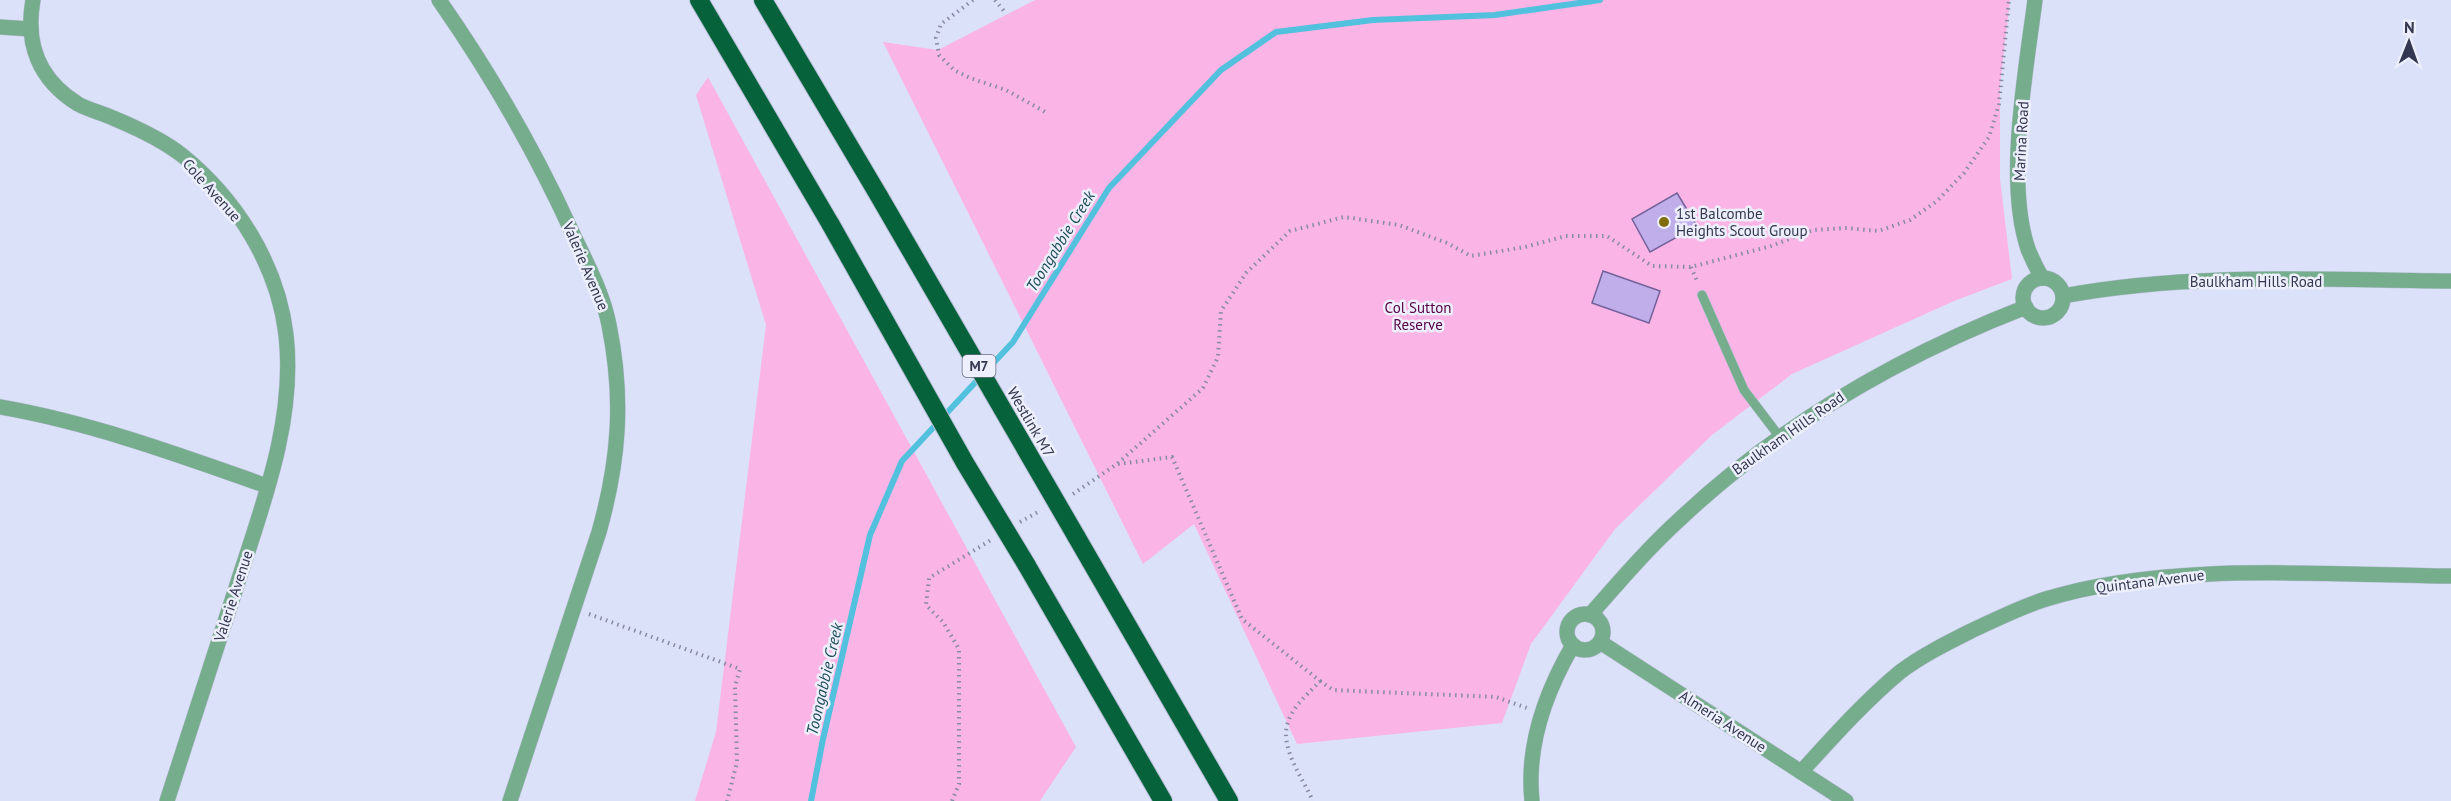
<svg xmlns="http://www.w3.org/2000/svg" width="2451" height="801" font-family="'PT Sans',sans-serif">
	<style>
		.green { fill: #fab4e5 }
		.lines { fill: none; stroke-linecap: round; stroke-linejoin: round }
		.stream { stroke: #52c1de; stroke-width: 6 }
		.building { fill: #c0aeeb; stroke: #74639b; stroke-width: 1.5 }
		.service-casing { stroke: #babfd8; stroke-width: 10 }
		.minor-casing { stroke: #babfd8; stroke-width: 16 }
		.tertiary-casing { stroke: #babfd8; stroke-width: 16 }
		.motorway-casing { stroke: #babfd8; stroke-width: 20 }
		.path { stroke: #878ba4; stroke-width: 4; stroke-dasharray: 1.5 4.5; stroke-linecap: butt }
		.service { stroke: #76ad8c; stroke-width: 9 }
		.minor { stroke: #76ad8c; stroke-width: 15 }
		.tertiary { stroke: #76ad8c; stroke-width: 15 }
		.motorway { stroke: #05623b; stroke-width: 18 }
		.motorway-bridge-casing { stroke: #babfd8; stroke-width: 20; stroke-linecap: butt }
		.motorway-bridge { stroke: #05623b; stroke-width: 18 }
		.poi-dot { fill: #7f6e0b; stroke: #edeffc; stroke-width: 2 }
		.labels { text-anchor: middle; dominant-baseline: central; stroke-width: 5; stroke-linejoin: round; paint-order: stroke }
		.shield { fill: #edeffc; stroke: #6b6e84; stroke-width: 1.5 }
		.shield-label { font-size: 14px; font-weight: bold; fill: #333750 }
		.street-label { font-size: 15px; fill: #333750; stroke: #edeffc }
		.poi-label { font-size: 15px; fill: #333750; stroke: #edeffc; text-anchor: start }
		.park-label { font-size: 15px; fill: #560046; stroke: #edeffc }
		.water-label { font-size: 16px; font-style: italic; fill: #1c4c59; stroke: #edeffc }
	</style>
	<rect width="100%" height="100%" fill="#dce1fa"/>
	<g class="green">
		<polygon points="1035,0 2010,0 2000,85 2000,179 2012,279 1954,301 1792,374 1712,435 1615,529 1531,644 1502,723 1297,744 1194,524 1143,564 883,42 938,50"/>
		<polygon points="708,77 1076,747 1040,801 695,801 716,732 766,325 696,95"/>
	</g>
	<g class="lines">
		<polyline class="stream" points="811,801 823,739 870,535 902,461 1013,342 1109,188 1221,70 1276,32 1373,20 1495,15 1600,0"/>
	</g>
	<g class="building">
		<polygon points="1677,193 1697,226 1650,252 1632,219"/>
		<polygon points="1603,271 1660,291 1649,323 1592,303"/>
	</g>
	<g class="lines">
		<g class="service-casing">
			<polyline id="service" points="1702,295 1744,390 1779,436"/>
		</g>
		<g class="minor-casing">
			<g id="minor">
				<path d="M 33,0 C 25,44 39,80 78,104 C 89,110 102,113 113,118 C 137,128 163,140 183,156 C 237,200 278,266 286,335 C 296,422 261,509 235,591 C 212,661 189,731 167,801"/>
				<path d="M 439,0 C 490,73 535,151 572,232 C 586,262 603,293 609,325 C 624,399 619,461 599,532 L 510,801"/>
				<polyline points="0,27 30,29"/>
				<path d="M 0,407 C 92,423 179,455 267,486"/>
				<polyline points="1600,642 1846,801"/>
				<path d="M 1801,772 C 1833,737 1864,702 1900,672 C 1921,656 1947,643 1971,631 C 1995,620 2020,607 2046,599 C 2169,561 2322,575 2451,576"/>
			</g>
		</g>
		<g class="tertiary-casing">
			<g id="tertiary">
				<path d="M 2035,0 C 2026,71 2005,181 2028,249 C 2032,259 2037,269 2042,278"/>
				<circle cx="2043" cy="298" r="20"/>
				<path d="M 2063,296 C 2191,272 2322,280 2451,281"/>
				<circle cx="1585" cy="632" r="18"/>
				<path d="M 1590,615 C 1619,582 1647,549 1680,519 C 1781,424 1897,357 2026,307"/>
				<path d="M 1532,801 C 1526,745 1545,693 1573,645"/>
			</g>
		</g>
		<g class="motorway-casing">
			<g id="motorway">
				<polyline points="699,0 831,225"/>
				<polyline points="763,0 879,196"/>
				<polyline points="1076,536 1229,801"/>
				<polyline points="1026,564 1163,801"/>
			</g>
		</g>
		<g class="path">
			<polyline points="973,0 941,24 936,38 939,55 954,70 970,78 1006,90 1047,113"/>
			<polyline points="995,0 1004,11"/>
			<polyline points="1691,267 1698,283"/>
			<path d="M 1118,464 L 1172,457 L 1242,619 L 1320,681 C 1309,693 1293,706 1288,722 C 1279,747 1303,779 1313,801"/>
			<polyline points="1073,494 1117,464 1203,388 1218,357 1221,311 1246,273 1290,231 1344,217 1399,225 1447,243 1471,256 1525,247 1566,236 1607,236 1652,266 1691,267 1771,246 1813,230 1847,228 1878,231 1910,220 1937,201 1964,173 1989,137 1999,104 2009,0"/>
			<polyline points="1020,522 1040,511"/>
			<polyline points="589,614 740,669 735,686 737,762 727,801"/>
			<polyline points="1320,681 1333,690 1496,697 1527,708"/>
			<polyline points="952,801 959,784 959,649 943,622 926,605 929,578 991,540"/>
		</g>
		<use href="#service" class="service"/>
		<use href="#minor" class="minor"/>
		<use href="#tertiary" class="tertiary"/>
		<use href="#motorway" class="motorway"/>
		<g class="motorway-bridge-casing">
			<g id="motorway-bridge">
				<polyline points="879,196 1076,536"/>
				<polyline points="831,225 965,463 1026,564"/>
			</g>
		</g>
		<use href="#motorway-bridge" class="motorway-bridge"/>
	</g>
	<circle class="poi-dot" cx="1664" cy="222" r="6"/>
	<g class="labels">
		<rect class="shield" x="962.5" y="355" width="33" height="22" rx="4.5"/>
		<g class="shield-label">
			<text x="979" y="366">M7</text>
		</g>
		<g class="street-label">
			<text transform="translate(2021 141) rotate(-87)">Marina Road</text>
			<text transform="translate(212 190) rotate(48)">Cole Avenue</text>
			<text transform="translate(586 266) rotate(67)">Valerie Avenue</text>
			<text x="2256" y="281">Baulkham Hills Road</text>
			<text transform="translate(1031 422) rotate(60)">Westlink M7</text>
			<text transform="translate(1788 433) rotate(-35)">Baulkham Hills Road</text>
			<text transform="translate(2150 581) rotate(-7)">Quintana Avenue</text>
			<text transform="translate(233 596) rotate(-72)">Valerie Avenue</text>
			<text transform="translate(1723 721) rotate(33)">Almeria Avenue</text>
		</g>
		<g class="poi-label">
			<text x="1676" y="213">1st Balcombe<tspan x="1676" dy="17">Heights Scout Group</tspan></text>
		</g>
		<g class="park-label">
			<text x="1418" y="307">Col Sutton<tspan x="1418" dy="17">Reserve</tspan></text>
		</g>
		<g class="water-label">
			<text transform="translate(1060 241) rotate(-58)">Toongabbie Creek</text>
			<text transform="translate(824 679) rotate(-77)">Toongabbie Creek</text>
		</g>
	</g>
	<g transform="translate(2409 42) rotate(1)" stroke="#edeffc" stroke-width="4.5" paint-order="stroke">
	<path d="M0-4.5L10 22L0 15L-10 22Z" fill="#333750"/>
	<text y="-9" font-size="16" font-weight="bold" text-anchor="middle" fill="#333750">N</text>
	</g>
</svg>
